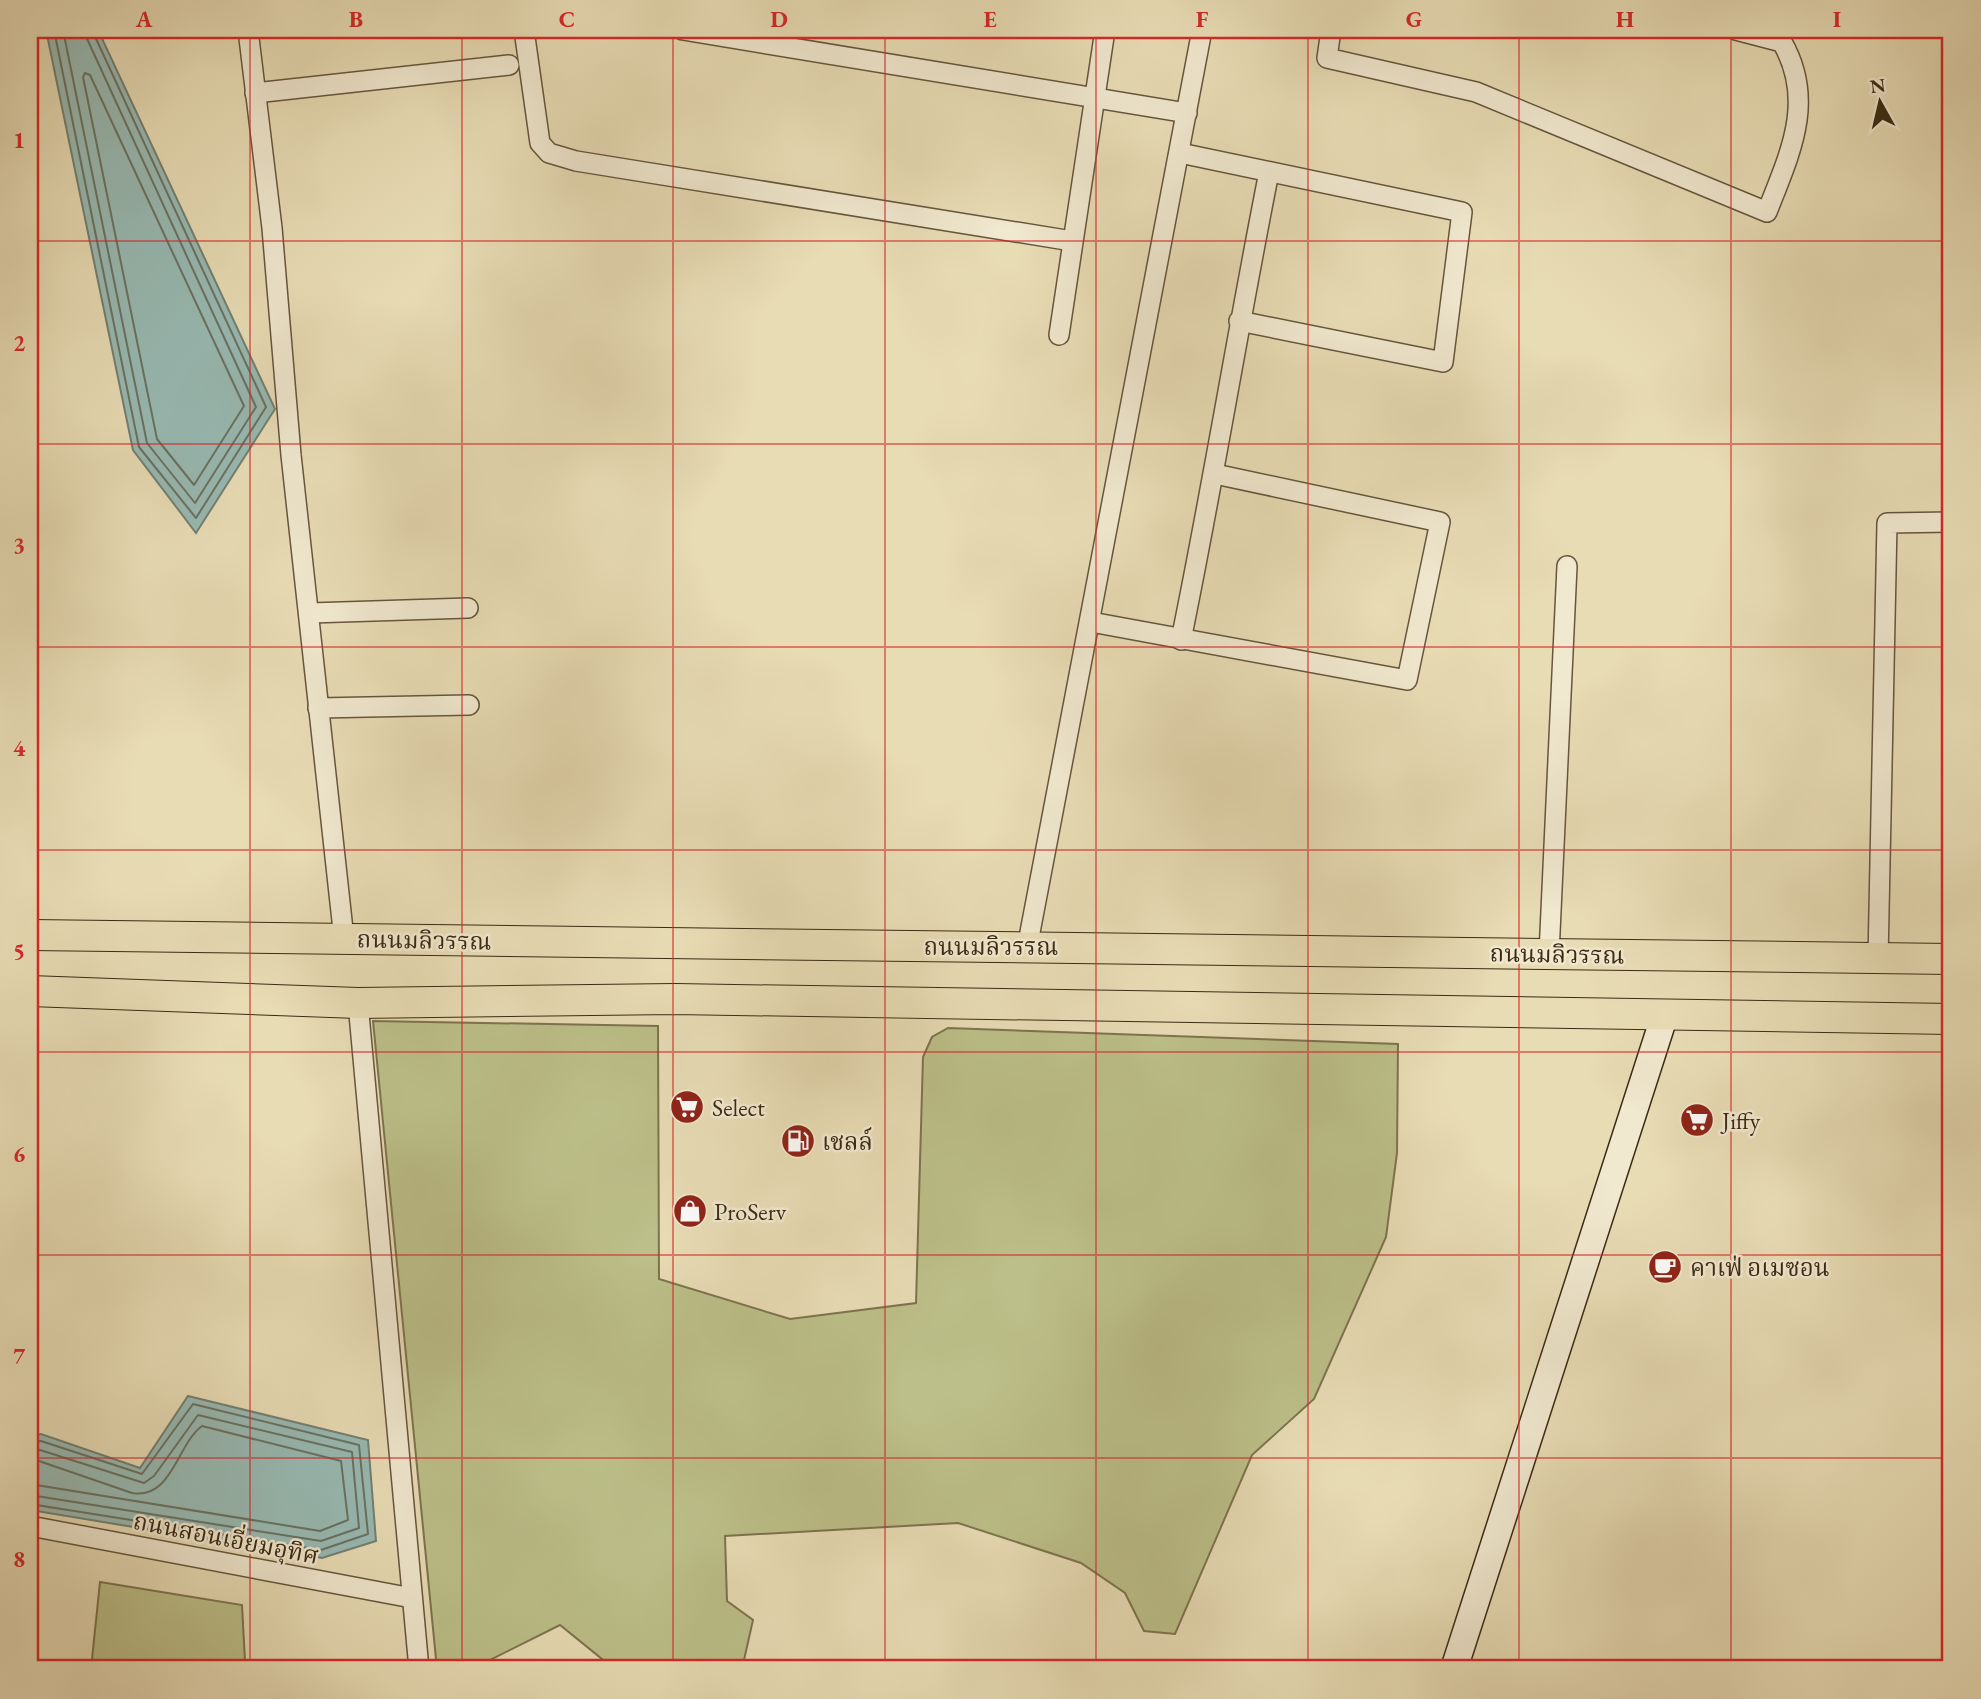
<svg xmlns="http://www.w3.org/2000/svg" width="1981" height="1699" font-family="'EB Garamond','Noto Serif Thai',serif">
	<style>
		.green { fill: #bcbf89; stroke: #7c744e; stroke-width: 2 }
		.water { fill: #98bab3; stroke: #738073; stroke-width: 2 }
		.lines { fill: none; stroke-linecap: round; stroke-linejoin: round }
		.shore { stroke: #6a7263; stroke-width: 2 }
		.street-casing { stroke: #66563c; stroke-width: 22 }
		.secondary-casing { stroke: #3b2a13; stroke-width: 29 }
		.primary-casing { stroke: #3b2a13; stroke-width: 32 }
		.street { stroke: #f0e8cf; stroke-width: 19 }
		.secondary { stroke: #f0e8cf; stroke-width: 26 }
		.primary { stroke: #e8dcb5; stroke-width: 30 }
		.grid { fill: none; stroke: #d62828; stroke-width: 2; stroke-opacity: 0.55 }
		.labels { text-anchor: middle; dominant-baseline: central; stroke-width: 5; stroke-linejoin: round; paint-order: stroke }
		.street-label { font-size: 24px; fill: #3b2a13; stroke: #f0e8cf }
		.poi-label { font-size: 24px; fill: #3b2a13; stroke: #f0e8cf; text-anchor: start }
		.neatline { fill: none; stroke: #d62828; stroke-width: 2.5 }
		.grid-label { font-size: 23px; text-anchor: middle; font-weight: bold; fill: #d62828 }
	</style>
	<rect width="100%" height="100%" fill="#e8dcb5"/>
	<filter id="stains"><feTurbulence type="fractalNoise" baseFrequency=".00286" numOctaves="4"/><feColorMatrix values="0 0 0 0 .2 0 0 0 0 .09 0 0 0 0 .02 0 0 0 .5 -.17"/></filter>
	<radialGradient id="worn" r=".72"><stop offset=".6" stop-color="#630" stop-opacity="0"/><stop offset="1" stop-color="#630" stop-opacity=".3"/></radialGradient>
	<g class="green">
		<polygon points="373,1021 658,1026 659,1279 790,1319 916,1303 923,1057 932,1037 948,1028 1398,1044 1397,1153 1386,1237 1314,1399 1252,1455 1175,1634 1144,1631 1125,1593 1081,1563 958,1523 725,1536 727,1601 753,1620 742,1669 623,1669 607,1663 560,1625 472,1669 437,1669"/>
		<polygon points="100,1582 242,1605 245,1661 209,1669 91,1669"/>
	</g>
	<g class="water">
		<polygon points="46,30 98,30 275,409 196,533 133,450"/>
		<polygon points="188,1396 368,1440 376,1541 322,1558 30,1510 30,1436 41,1434 140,1468"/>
	</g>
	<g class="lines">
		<g class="shore">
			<polyline points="54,30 139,447 196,518 266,407 92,30"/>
			<polyline points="63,30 147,443 195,503 256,407 83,30"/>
			<polygon points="85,73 90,75 244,406 194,485 157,439 83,77"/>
			<polyline points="30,1442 41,1441 142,1474 193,1404 359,1445 368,1534 321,1550 30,1504"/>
			<polyline points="30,1451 40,1450 144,1483 154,1476 198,1415 352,1452 359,1528 321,1541 30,1495"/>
			<path d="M 30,1462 L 39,1461 L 132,1493 C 172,1500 177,1444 202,1426 L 341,1461 L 348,1520 L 320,1531 L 30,1484"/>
		</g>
		<g class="street-casing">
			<g id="street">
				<polyline points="248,30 272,228 291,455 344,939"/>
				<polyline points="524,30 540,143 549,153 576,161 1072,241"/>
				<polyline points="683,30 1187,113"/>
				<path d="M 1331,30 L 1327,58 L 1476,92 L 1767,212 C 1790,153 1816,101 1782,42 L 1736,30"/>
				<polyline points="255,93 509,65"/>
				<polyline points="1180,153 1462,212 1443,362 1239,321"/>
				<polyline points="1059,335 1105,30"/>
				<polyline points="310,613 468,608"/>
				<polyline points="1091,622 1407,680 1440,522 1215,474"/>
				<path d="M 1181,640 C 1213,484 1238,328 1269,172"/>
				<polyline points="318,708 469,705"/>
				<polyline points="1027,948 1202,30"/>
				<polyline points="1549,954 1567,566"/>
				<polyline points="1878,959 1887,523 1951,522"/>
				<polyline points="358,1003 419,1669"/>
				<polyline points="30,1526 412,1598"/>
			</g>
		</g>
		<g class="secondary-casing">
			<polyline id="secondary" points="1454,1669 1665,1014"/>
		</g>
		<g class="primary-casing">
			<g id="primary">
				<polyline points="30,935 1951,959"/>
				<polyline points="30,991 358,1003 675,999 1951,1019"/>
			</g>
		</g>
		<use href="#street" class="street"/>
		<use href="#secondary" class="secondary"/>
		<use href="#primary" class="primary"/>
	</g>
	<path class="grid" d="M 250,30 L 250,1669M 462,30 L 462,1669M 673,30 L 673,1669M 885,30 L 885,1669M 1096,30 L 1096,1669M 1308,30 L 1308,1669M 1519,30 L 1519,1669M 1731,30 L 1731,1669M 30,241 L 1951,241M 30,444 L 1951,444M 30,647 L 1951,647M 30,850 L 1951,850M 30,1052 L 1951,1052M 30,1255 L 1951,1255M 30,1458 L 1951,1458"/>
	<defs>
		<g id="supermarket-disc" transform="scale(1.75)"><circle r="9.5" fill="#8f2418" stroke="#f0e8cf"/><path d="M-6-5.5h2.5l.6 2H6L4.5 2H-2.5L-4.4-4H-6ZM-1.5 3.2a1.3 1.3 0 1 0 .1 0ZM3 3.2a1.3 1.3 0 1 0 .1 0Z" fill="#fff"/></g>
		<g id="fuel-disc" transform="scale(1.75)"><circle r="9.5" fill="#8f2418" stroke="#f0e8cf"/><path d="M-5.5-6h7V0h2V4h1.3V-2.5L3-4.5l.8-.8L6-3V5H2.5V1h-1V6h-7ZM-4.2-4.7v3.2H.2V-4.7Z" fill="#fff"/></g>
		<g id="shop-disc" transform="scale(1.75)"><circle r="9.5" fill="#8f2418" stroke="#f0e8cf"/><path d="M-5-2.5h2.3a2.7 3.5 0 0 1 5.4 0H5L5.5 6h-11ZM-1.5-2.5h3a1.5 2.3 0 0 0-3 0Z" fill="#fff"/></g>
		<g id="cafe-disc" transform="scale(1.75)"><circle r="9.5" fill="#8f2418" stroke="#f0e8cf"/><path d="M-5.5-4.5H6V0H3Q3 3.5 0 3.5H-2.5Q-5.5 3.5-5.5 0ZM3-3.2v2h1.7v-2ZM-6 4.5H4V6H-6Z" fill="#fff"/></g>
	</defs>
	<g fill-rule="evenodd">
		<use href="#supermarket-disc" x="687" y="1107"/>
		<use href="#supermarket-disc" x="1697" y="1120"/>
		<use href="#fuel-disc" x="798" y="1141"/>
		<use href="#shop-disc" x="690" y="1211"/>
		<use href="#cafe-disc" x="1665" y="1267"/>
	</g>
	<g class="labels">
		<g class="street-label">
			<text transform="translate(424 940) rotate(1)">ถนนมลิวรรณ</text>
			<text x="991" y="946">ถนนมลิวรรณ</text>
			<text transform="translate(1557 954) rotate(1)">ถนนมลิวรรณ</text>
			<text transform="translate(226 1538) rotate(11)">ถนนสอนเอี่ยมอุทิศ</text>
		</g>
		<g class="poi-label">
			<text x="712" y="1107">Select</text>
			<text x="1722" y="1120">Jiffy</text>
			<text x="822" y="1141">เชลล์</text>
			<text x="714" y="1211">ProServ</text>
			<text x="1690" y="1267">คาเฟ่ อเมซอน</text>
		</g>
	</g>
	<rect width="1981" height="1699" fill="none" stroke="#e8dcb5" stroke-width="77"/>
	<g transform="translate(1880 102) rotate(352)" stroke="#f0e8cf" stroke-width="5" paint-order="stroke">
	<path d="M0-5L12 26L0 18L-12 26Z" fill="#3b2a13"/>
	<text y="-10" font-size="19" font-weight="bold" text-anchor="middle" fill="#3b2a13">N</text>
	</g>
	<rect x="38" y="38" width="1904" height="1622" class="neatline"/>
	<g class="grid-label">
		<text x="144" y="27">A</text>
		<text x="356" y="27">B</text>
		<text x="567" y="27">C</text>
		<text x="779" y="27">D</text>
		<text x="990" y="27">E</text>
		<text x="1202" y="27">F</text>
		<text x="1414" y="27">G</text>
		<text x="1625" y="27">H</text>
		<text x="1837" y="27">I</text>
		<text x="19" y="148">1</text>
		<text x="19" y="351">2</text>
		<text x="19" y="553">3</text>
		<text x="19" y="756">4</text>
		<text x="19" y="959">5</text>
		<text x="19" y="1162">6</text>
		<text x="19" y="1364">7</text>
		<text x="19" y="1567">8</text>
	</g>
	<rect width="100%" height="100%" filter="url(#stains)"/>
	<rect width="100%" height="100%" fill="url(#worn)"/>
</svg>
